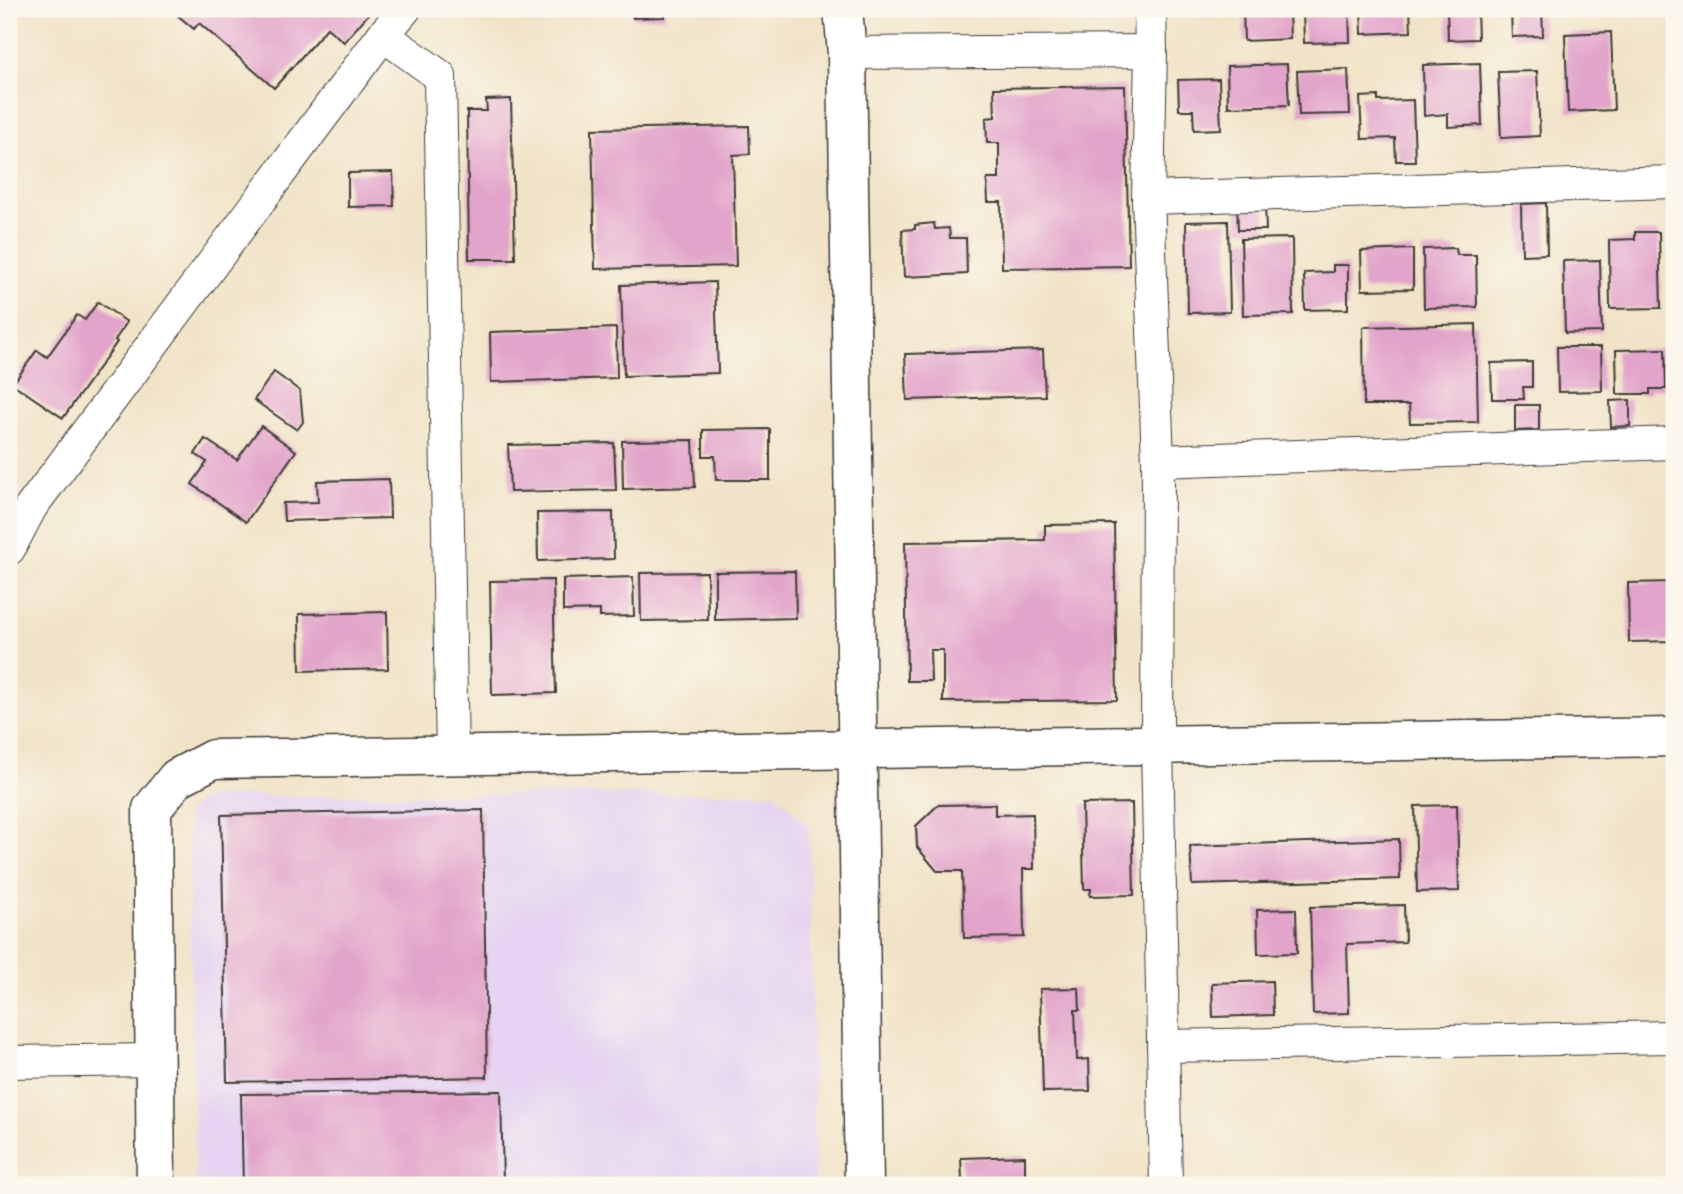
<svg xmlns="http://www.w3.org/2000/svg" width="1683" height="1194" font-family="Mali,sans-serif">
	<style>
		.built { fill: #e5d3f1 }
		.building { fill: #e2a4ca }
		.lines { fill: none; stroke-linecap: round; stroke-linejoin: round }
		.minor-casing { stroke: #3c3a36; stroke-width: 34 }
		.tertiary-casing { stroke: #3c3a36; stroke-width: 41 }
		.minor { stroke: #fff; stroke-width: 32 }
		.tertiary { stroke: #fff; stroke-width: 38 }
	</style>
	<rect width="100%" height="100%" fill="#fbf7ec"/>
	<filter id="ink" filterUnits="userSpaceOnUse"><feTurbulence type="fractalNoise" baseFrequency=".0143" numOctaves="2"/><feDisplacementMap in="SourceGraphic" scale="14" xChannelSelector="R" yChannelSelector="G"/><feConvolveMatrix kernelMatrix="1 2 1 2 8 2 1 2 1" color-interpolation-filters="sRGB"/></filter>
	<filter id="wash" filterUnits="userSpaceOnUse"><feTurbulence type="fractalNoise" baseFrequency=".00686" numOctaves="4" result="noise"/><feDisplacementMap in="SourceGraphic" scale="28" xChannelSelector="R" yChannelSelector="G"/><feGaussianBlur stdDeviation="1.57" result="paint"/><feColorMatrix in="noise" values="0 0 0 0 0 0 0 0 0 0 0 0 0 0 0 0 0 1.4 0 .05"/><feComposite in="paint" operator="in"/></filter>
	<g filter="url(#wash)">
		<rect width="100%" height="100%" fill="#f1e3c7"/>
		<polygon class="built" points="775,793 809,827 815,1185 195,1185 188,813 201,800 220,796"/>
		<g id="blocks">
			<g class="building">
				<polygon points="170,9 373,9 344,42 327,28 274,88 199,23 194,29"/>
				<polygon points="632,9 665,9 665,17 633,18"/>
				<polygon points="1243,9 1289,9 1290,39 1244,41"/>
				<polygon points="1303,9 1349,9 1350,42 1304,43"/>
				<polygon points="1361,9 1410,9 1411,32 1362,34"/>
				<polygon points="1447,9 1477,9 1478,39 1448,40"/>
				<polygon points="1511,9 1542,9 1543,36 1512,37"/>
				<rect x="1660" y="9" width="14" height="7"/>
				<polygon points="1611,32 1614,110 1568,112 1565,34"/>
				<polygon points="1480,63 1482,125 1448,127 1448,114 1424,116 1423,65"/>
				<polygon points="1287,64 1289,105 1228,107 1227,66"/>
				<polygon points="1348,69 1350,114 1299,115 1297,71"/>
				<polygon points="1537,71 1540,136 1501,138 1498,72"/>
				<polygon points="1219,79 1221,129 1194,130 1193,110 1179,110 1178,80"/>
				<polygon points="1125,86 1129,266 1002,268 1001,202 988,202 987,179 999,179 999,143 987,143 986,118 995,117 994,88"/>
				<polygon points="1378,96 1378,101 1413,100 1415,161 1396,161 1395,138 1362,139 1360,97"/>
				<polygon points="511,99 515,259 469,259 467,111 487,111 486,100"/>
				<polygon points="749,126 750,154 733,155 736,266 595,269 592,129"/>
				<polygon points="393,172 394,206 348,207 348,173"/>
				<polygon points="1265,202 1266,230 1238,230 1237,203"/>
				<polygon points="1546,203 1547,254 1522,255 1521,204"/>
				<polygon points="1228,221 1230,312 1188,313 1186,222"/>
				<polygon points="934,223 935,229 949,228 950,238 966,238 967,274 904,277 902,230 915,229 915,225"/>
				<polygon points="1635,232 1659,232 1661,308 1610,309 1609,240 1635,239"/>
				<polygon points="1292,238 1293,314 1243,315 1241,239"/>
				<polygon points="1456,248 1457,255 1476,255 1477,307 1424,308 1423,249"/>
				<polygon points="1413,249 1413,289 1362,290 1361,251"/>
				<polygon points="1600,260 1602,332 1565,333 1563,261"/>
				<polygon points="1333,265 1348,265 1348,309 1305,310 1304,273 1333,272"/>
				<polygon points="715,282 718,373 624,376 621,285"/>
				<polygon points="98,302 127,322 115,340 117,342 63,418 13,384 37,350 47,357 77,315 85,320"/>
				<polygon points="1476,324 1478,422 1410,423 1409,405 1364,405 1363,327"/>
				<polygon points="616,328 617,378 491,382 490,332"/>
				<polygon points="1557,347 1601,347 1602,391 1558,392"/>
				<polygon points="1665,349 1666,389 1650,389 1650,394 1617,394 1616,350"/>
				<polygon points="1043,350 1045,396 907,400 905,354"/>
				<polygon points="1532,362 1532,387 1523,387 1524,399 1492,399 1491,363"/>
				<polygon points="274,372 300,391 303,422 297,430 254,400"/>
				<polygon points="1630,400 1630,426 1611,427 1610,401"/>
				<polygon points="1515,405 1539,405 1539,430 1515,431"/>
				<polygon points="261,426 296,451 246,522 192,484 207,462 195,454 205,439 237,460"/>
				<polygon points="770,429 770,480 716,480 715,456 703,456 703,430"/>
				<polygon points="693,440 695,487 623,489 622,441"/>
				<polygon points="614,443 616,490 510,492 508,445"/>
				<polygon points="389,479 390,518 284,521 283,503 318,502 317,481"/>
				<polygon points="613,512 614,559 538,561 537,513"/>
				<polygon points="1114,524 1117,700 943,702 943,650 930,650 931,681 907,681 905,542 1045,540 1045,525"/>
				<polygon points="795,571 796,618 715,620 715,572"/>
				<polygon points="707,572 708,620 641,621 640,573"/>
				<polygon points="633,577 634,616 600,617 600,610 563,611 563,579"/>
				<polygon points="553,580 556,693 492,695 490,581"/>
				<polygon points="1674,582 1674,641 1629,642 1628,583"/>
				<polygon points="387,612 388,669 300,671 299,614"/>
				<polygon points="1132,803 1134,895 1090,896 1091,889 1084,889 1082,804"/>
				<polygon points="995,804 995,815 1033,814 1034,869 1023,869 1024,937 964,938 962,871 937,871 917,847 916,826 938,805"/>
				<polygon points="1457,805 1459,891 1417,892 1415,806"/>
				<polygon points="483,810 487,1077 227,1082 221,815"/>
				<polygon points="1399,839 1400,879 1192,885 1190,846"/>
				<polygon points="1404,905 1405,942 1347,944 1349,1013 1313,1014 1310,907"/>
				<polygon points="1296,909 1297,953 1258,954 1257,910"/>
				<polygon points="1272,981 1273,1015 1213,1017 1212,983"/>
				<polygon points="1079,988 1080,1010 1075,1010 1077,1060 1089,1059 1090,1091 1043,1092 1040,989"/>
				<polygon points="501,1091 503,1185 243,1185 241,1094"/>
				<polygon points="1025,1156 1025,1185 943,1185 943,1181 962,1181 961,1158"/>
			</g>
		</g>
	</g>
	<g filter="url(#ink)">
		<use href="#blocks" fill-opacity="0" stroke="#3c3a36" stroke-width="2"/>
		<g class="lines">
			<g class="minor-casing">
				<g id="minor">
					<polyline points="1150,9 1151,51 1148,198 1158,461 1157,745 1166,1185"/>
					<polyline points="383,35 440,76 452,757"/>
					<polyline points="847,53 1151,51"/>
					<polyline points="1148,198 1674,182"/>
					<polyline points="1158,461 1674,443"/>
					<polyline points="9,549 31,507 383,35 405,9"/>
					<polyline points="1163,1046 1674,1037"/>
					<polyline points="9,1062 154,1060"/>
				</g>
			</g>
			<g class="tertiary-casing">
				<g id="tertiary">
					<polyline points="843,9 847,53 864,1185"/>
					<polyline points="156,1185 152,809 177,778 213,759 1674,737"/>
				</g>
			</g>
			<use href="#minor" class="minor"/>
			<use href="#tertiary" class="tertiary"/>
		</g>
	</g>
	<rect width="1683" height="1194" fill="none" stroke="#fbf7ec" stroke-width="35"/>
</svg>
